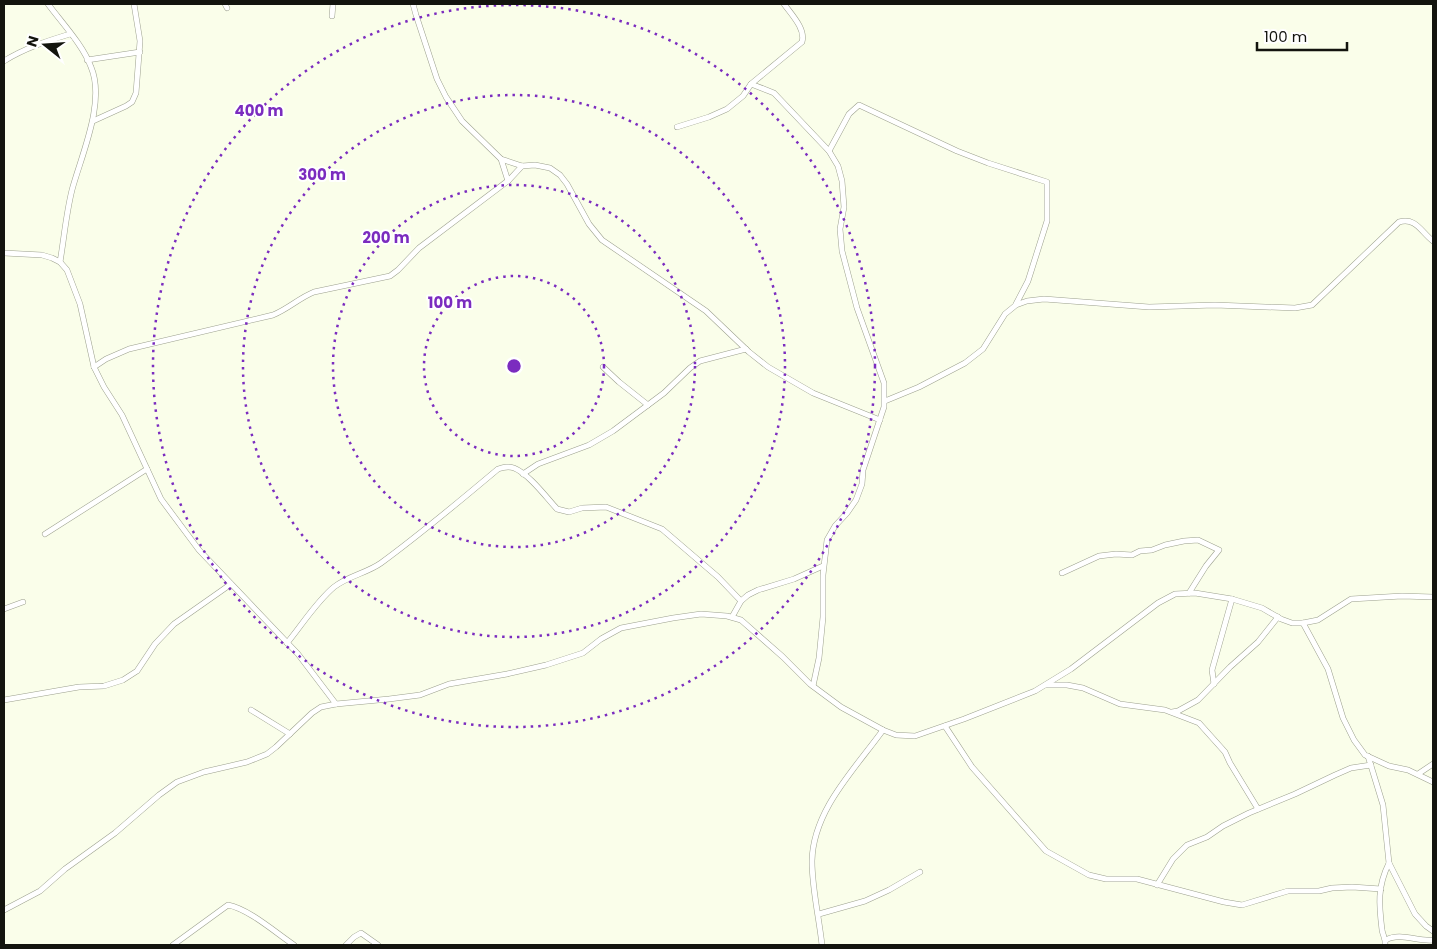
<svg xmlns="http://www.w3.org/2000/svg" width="1437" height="949" font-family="Poppins,sans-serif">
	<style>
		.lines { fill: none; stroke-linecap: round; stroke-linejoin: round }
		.street-casing { stroke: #9ca08e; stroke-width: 6 }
		.street { stroke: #fff; stroke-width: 5 }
		.ring { fill: none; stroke: #7b2cbf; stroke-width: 2.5; stroke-dasharray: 2.5 5 }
		.centre { fill: #7b2cbf; stroke: #fff; stroke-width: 2.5 }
		.ring-label { font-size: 15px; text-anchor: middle; font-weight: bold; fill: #7b2cbf; stroke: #fff; stroke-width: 4; stroke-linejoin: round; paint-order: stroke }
	</style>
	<rect width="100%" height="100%" fill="#fafeea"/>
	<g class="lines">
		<g class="street-casing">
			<g id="street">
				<path d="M 48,4 C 62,23 83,45 91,67 C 106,102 81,156 72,190 C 66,214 64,239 60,262"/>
				<polyline points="225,4 227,8"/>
				<polyline points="413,4 416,15 437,79 446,97 462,121 501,159 522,166 535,165 550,168 560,175 567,184 589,224 602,240 706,311 749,352 768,367 813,393 880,420"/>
				<polyline points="332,16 333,4"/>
				<polyline points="87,60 140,52"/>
				<path d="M 4,61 C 25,48 47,41 70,34"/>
				<polyline points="751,84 774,93 829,151 838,166 842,181 844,207 840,229 842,251 857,308 884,383 884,407 863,470 862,484 856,500 847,513 835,526 827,540 823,575 823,617 819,658 813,686"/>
				<polyline points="93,121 126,106 132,102 136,93 140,41 134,4"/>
				<path d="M 677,127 L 709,117 L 727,109 L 743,96 L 751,84 L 802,42 C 806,29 791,14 784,4"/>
				<polyline points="829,151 849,114 859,105 957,151 988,163 1047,182 1047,221 1028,281 1016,304"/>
				<polyline points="501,159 508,181"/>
				<polyline points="4,253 42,255 52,258 60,262 67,270 80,304 94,367 104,387 122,415 161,499 199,550 298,654 336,704"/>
				<path d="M 94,367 L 106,359 L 129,349 L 273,315 C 288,309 299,298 314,292 L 390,276 L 398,270 L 419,248 L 509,180 L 522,166"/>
				<polyline points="603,367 619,382 648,405"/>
				<path d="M 885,401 L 919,387 L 965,363 L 983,349 L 1005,314 L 1016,305 L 1027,301 L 1044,299 L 1149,307 L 1215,305 L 1295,308 L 1312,305 L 1399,222 C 1416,217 1421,232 1433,241"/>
				<polyline points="523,474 538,464 589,445 613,431 664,393 690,368 700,361 746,349"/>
				<polyline points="45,534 147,469"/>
				<polyline points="1062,573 1099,556 1116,554 1132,555 1140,551 1152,550 1165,545 1184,541 1198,540 1219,550 1206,566 1189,593"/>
				<polyline points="4,609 23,602"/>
				<polyline points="732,617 741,601 748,595 758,590 794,579 823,566"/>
				<polyline points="1303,623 1328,669 1343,718 1354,740 1365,755 1389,766 1408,770 1433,782"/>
				<path d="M 287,643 C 302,625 316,602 334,587 C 348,576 367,573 381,563 C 422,533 460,501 498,469 C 504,467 508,466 514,468 C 529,474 546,497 557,509 L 569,512 L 582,508 L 606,507 L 662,529 L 718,577 L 741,601"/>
				<polyline points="1214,684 1212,670 1232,599"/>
				<polyline points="1046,685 1067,685 1083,688 1120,704 1165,710 1199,723 1225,752 1230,763 1258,809"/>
				<polyline points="4,700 79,687 104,686 123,680 137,671 155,644 174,624 231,584"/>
				<polyline points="251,710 290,734"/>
				<polyline points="1172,712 1178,711 1198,700 1230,667 1258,642 1278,617"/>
				<polyline points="945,726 972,767 1046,851 1089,875 1106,879 1137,879 1224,902 1242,905 1288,891 1319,891 1332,888 1352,887 1381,889"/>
				<polyline points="1368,756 1383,805 1389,863 1415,914 1426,926 1433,931"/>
				<polyline points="1418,774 1433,764"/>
				<polyline points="1157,885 1173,859 1187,845 1207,837 1223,826 1249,813 1295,794 1335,775 1351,768 1371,765"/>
				<polyline points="4,910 40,891 65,869 115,833 159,795 177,782 204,772 247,762 267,754 276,747 312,713 321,707 336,704 389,699 420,695 449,684 507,674 546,665 583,653 601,639 621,628 673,618 701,614 727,616 741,620 783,657 810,684 841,707 883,730 896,735 915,736 964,719 1035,691 1071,669 1158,603 1175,594 1195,593 1232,599 1262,608 1281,619 1292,623 1303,623 1318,620 1351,599 1402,596 1433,597"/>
				<polyline points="819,914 865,901 889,890 920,872"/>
				<path d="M 1386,940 C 1400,932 1418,942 1433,940"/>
				<path d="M 173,945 L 228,905 C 249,909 276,933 294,945"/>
				<polyline points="346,945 354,937 361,933 378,945"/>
				<path d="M 822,945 C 819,917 812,889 812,861 C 813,810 855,769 883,730"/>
				<path d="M 1385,945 C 1386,939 1383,936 1382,930 C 1379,905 1377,887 1389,863"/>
			</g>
		</g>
		<use href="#street" class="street"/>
	</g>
	<g class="ring">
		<circle cx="514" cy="366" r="90"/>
		<circle cx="514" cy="366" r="181"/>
		<circle cx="514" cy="366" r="271"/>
		<circle cx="514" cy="366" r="361"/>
	</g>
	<circle cx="514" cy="366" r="8" class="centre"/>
	<g class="ring-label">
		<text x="259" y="116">400 m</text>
		<text x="322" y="180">300 m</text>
		<text x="386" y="243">200 m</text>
		<text x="450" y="308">100 m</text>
	</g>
	<rect width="1437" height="949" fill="none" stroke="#13140e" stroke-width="10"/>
	<g transform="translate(45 45) rotate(287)" stroke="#ffffff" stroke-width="4" paint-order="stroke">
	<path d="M0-4L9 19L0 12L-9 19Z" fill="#13140e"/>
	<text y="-8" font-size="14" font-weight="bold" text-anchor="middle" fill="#13140e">N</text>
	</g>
	<path d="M1257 42v8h90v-8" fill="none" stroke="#13140e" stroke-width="2.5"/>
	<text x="1264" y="42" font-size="15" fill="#13140e" stroke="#ffffff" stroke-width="4" paint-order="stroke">100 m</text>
</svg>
